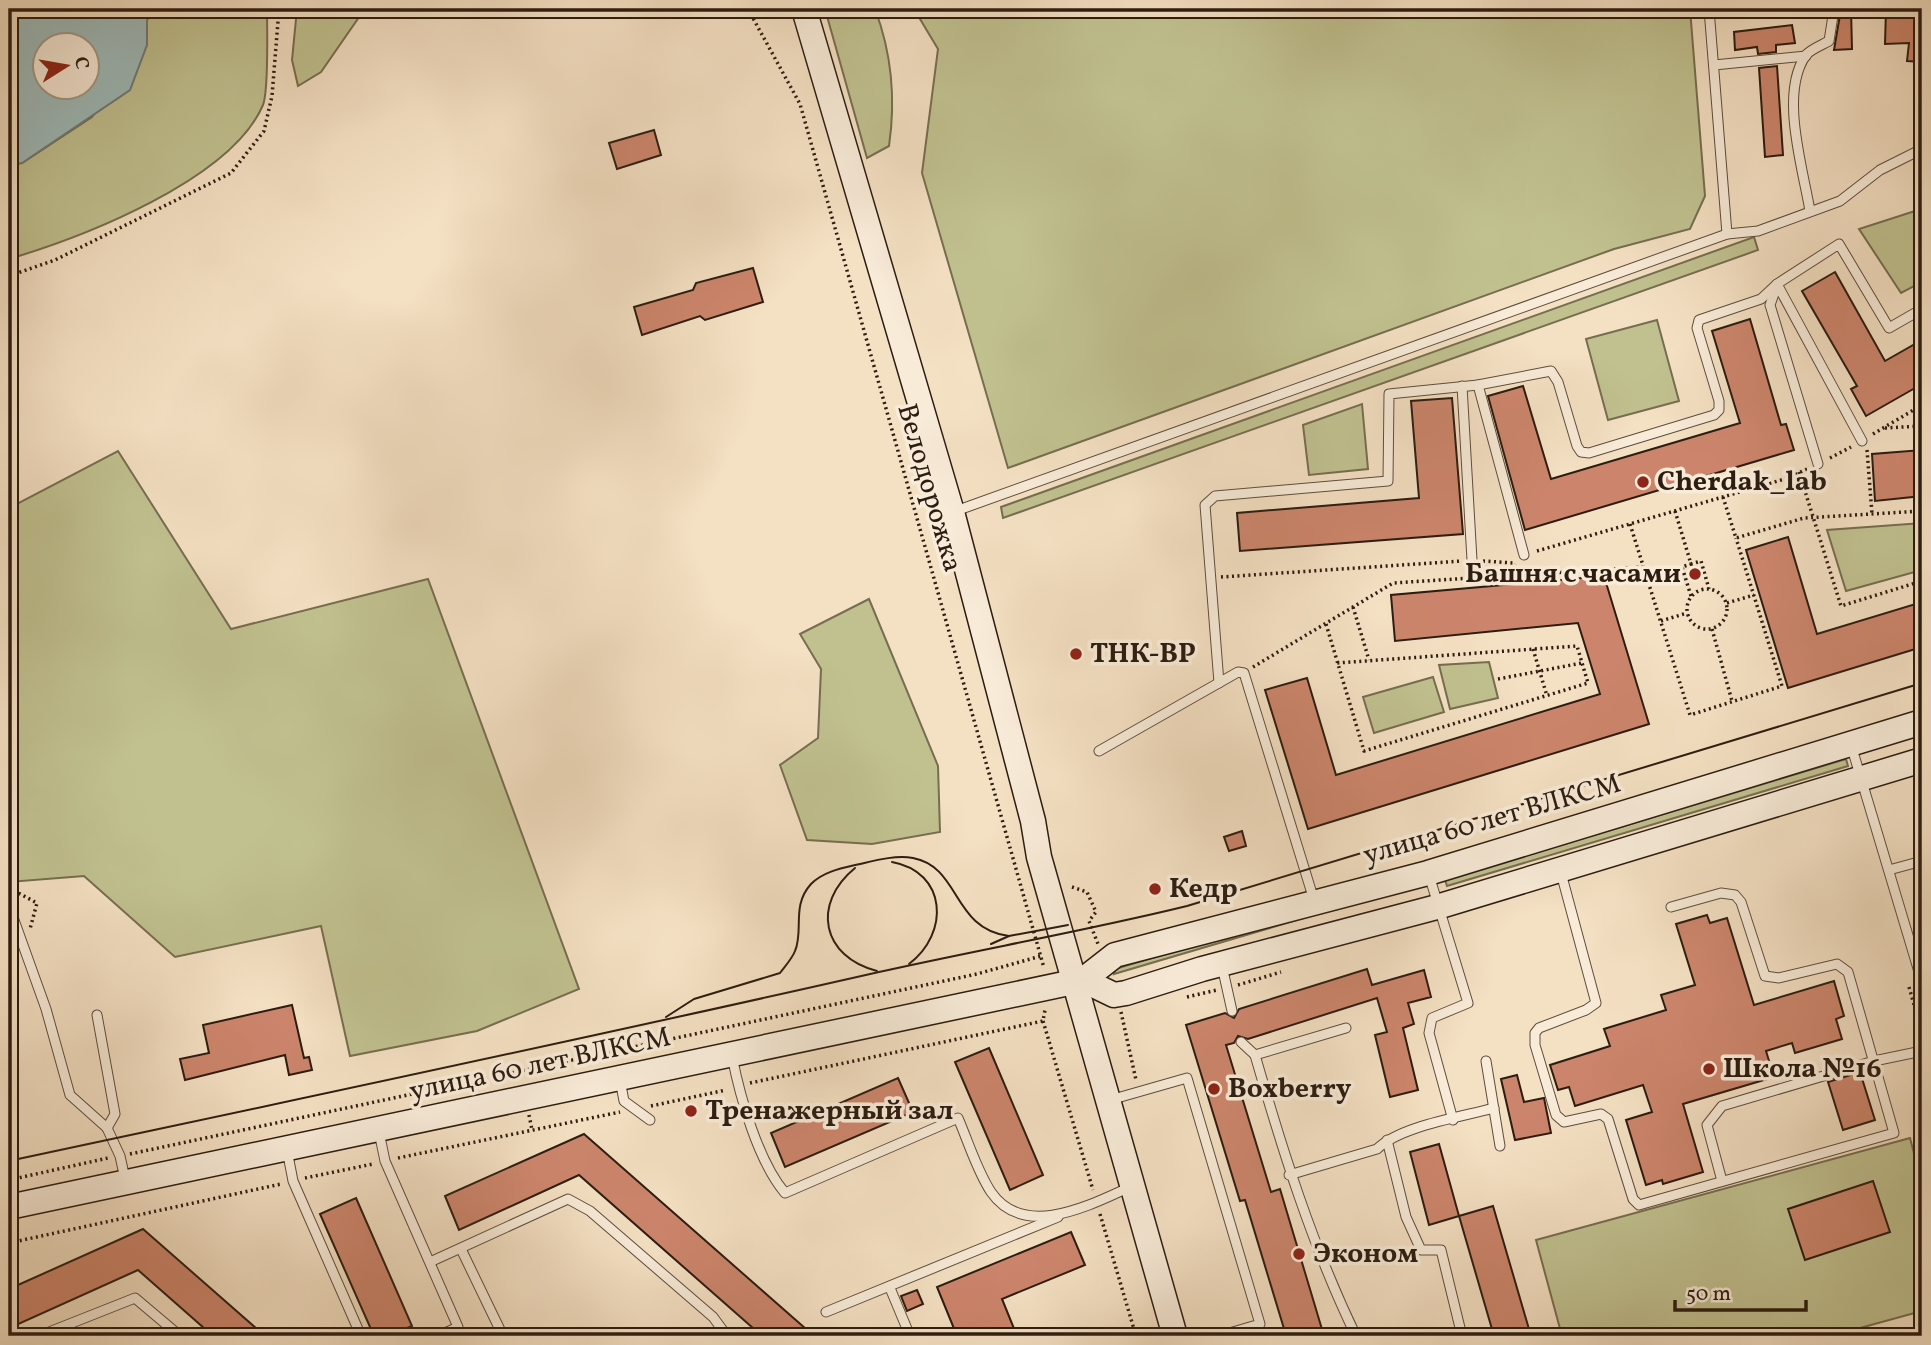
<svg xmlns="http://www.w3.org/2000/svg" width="1931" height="1345" font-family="Vollkorn,serif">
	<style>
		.green { fill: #c1c190; stroke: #766e50; stroke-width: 2 }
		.water { fill: #9ebbbb; stroke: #707b77; stroke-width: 2; fill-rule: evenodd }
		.building { fill: #cc856c; stroke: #2c1c11; stroke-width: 2 }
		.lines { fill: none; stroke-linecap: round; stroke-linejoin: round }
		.lane-casing { stroke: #5e4d3e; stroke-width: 11 }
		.secondary-casing { stroke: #2c1c11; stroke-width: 27 }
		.path { stroke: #2c1c11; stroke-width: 3.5; stroke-dasharray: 2 3.5; stroke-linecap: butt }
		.lane { stroke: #f8ebd8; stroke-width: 9 }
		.secondary { stroke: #f8ebd8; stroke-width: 24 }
		.tram { stroke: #2c1c11; stroke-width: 2 }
		.poi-dot { fill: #8f2418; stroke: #f8ebd8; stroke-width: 2.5 }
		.labels { text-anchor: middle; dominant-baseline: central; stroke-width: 7; stroke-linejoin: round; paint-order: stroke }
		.poi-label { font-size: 28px; font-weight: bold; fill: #2c1c11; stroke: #f8ebd8; text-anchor: start }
		.street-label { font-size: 28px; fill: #2c1c11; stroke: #f8ebd8 }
	</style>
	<rect width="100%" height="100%" fill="#f4e0c3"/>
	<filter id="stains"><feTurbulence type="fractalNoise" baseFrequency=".00286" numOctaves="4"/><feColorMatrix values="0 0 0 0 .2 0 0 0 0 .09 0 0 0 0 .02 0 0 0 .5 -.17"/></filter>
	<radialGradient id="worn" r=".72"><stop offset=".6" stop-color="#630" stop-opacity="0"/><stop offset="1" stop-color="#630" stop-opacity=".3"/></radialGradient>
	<g class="green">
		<path d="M 154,9 L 267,9 C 267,29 269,89 263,105 C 231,180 83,237 9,259 L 9,165 L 22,163 L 92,117 L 147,45 L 147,20 Z"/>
		<polygon points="297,9 428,9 400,12 364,10 321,72 298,86 292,60"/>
		<path d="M 825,9 L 875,9 C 892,54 896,98 889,146 L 867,158 Z"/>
		<polygon points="914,9 1690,9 1705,196 1690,229 1614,249 1008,468 922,173 938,49"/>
		<polygon points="1915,211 1922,224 1922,282 1901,293 1859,229"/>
		<polygon points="1754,237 1758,250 1003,518 1001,507"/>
		<polygon points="1657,320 1679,401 1608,420 1586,339"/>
		<polygon points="1362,404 1368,469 1309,475 1303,425"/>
		<polygon points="118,451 231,629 428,579 579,989 477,1031 350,1056 321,926 175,957 84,876 9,882 9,508"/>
		<polygon points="1922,523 1922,570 1846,591 1827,530"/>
		<polygon points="869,599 938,766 940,832 872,844 807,840 780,765 818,738 821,669 800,634"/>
		<polygon points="1489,662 1498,698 1450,709 1439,665"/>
		<polygon points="1433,677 1444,712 1374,733 1363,697"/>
		<polygon points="1846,759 1848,766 1447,886 1445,880"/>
		<polygon points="1417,879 1419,884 1114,974 1115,969"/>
		<polygon points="1910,1138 1922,1184 1922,1311 1831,1336 1562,1336 1536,1240"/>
	</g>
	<path class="water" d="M 9,9 L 154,9 L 147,20 L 147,45 L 130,90 L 22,163 L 9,165 ZM 46,46 L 88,46 L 88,88 L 46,88 Z"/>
	<g class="building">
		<polygon points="1841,9 1851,9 1852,49 1834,50"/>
		<polygon points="1886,9 1922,12 1922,62 1907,61 1909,43 1885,44"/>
		<polygon points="1792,25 1795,43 1776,45 1776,52 1758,54 1757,47 1735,50 1734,32"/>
		<polygon points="1777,66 1783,155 1765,157 1759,68"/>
		<polygon points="654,130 661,155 617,169 609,143"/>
		<polygon points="753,268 763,302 705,320 700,316 642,335 634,307 693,290 696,283"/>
		<polygon points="1835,272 1885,361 1922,340 1922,384 1866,416 1851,389 1857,386 1802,291"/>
		<polygon points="1750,319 1781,425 1786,424 1794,450 1525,530 1488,396 1523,386 1551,479 1740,423 1712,331"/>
		<polygon points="1452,398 1463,534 1240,551 1237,513 1419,498 1411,401"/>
		<polygon points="1922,450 1922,496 1875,501 1872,454"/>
		<polygon points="1788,537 1817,634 1922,602 1922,647 1788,688 1746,550"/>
		<polygon points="1604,576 1649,724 1308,829 1265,690 1307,678 1336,775 1600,694 1578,623 1395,641 1391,595"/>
		<polygon points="1242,831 1246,846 1229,851 1224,837"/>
		<polygon points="1707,915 1710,923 1727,918 1754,1005 1834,981 1844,1016 1836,1019 1842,1039 1795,1053 1792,1043 1766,1051 1774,1077 1683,1104 1703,1172 1663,1184 1662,1180 1646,1185 1626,1120 1652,1112 1643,1085 1575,1106 1569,1087 1558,1090 1550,1065 1610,1046 1604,1029 1666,1010 1661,995 1695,985 1676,924"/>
		<polygon points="1367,969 1372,985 1424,970 1431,997 1408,1003 1414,1024 1403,1028 1418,1090 1390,1097 1375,1035 1387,1032 1377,998 1248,1039 1238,1036 1234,1043 1226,1045 1271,1192 1280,1189 1324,1336 1297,1336 1295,1329 1285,1332 1245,1200 1240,1201 1186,1025 1225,1013 1234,1018 1239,1009"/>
		<polygon points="292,1005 304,1058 309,1057 312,1070 289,1075 285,1055 185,1080 180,1059 209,1053 203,1025"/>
		<polygon points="989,1048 1043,1175 1010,1190 955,1062"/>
		<polygon points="1860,1072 1875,1120 1843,1130 1828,1082"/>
		<polygon points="1517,1075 1524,1102 1544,1098 1551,1133 1515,1140 1501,1079"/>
		<polygon points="898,1078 913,1112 785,1167 771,1133"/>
		<polygon points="584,1134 814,1336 762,1336 579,1175 459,1230 445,1196"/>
		<polygon points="1439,1144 1459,1216 1429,1225 1410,1152"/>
		<polygon points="1873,1181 1890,1232 1805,1260 1788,1209"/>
		<polygon points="356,1198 412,1326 388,1336 374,1336 320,1214"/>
		<polygon points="1493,1206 1531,1336 1494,1336 1459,1216"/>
		<polygon points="143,1229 265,1336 213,1336 138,1270 14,1326 9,1316 9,1289"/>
		<polygon points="1071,1232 1085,1265 1002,1299 1017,1336 957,1336 937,1287"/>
		<polygon points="917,1290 923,1304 907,1311 901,1296"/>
	</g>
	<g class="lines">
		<g class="lane-casing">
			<g id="lane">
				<polyline points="1714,65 1806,56"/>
				<path d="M 1810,211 C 1803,168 1779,93 1806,55 C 1811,49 1822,45 1829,41 L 1834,9"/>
				<polyline points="1727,234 1758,231 1840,201 1880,170 1922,149"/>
				<polyline points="1777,284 1862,441"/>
				<polyline points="1776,288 1770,305 1818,464"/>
				<polyline points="1462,386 1472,560"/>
				<polyline points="953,512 1727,234 1709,9"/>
				<polyline points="1524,555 1478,385 1551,371 1558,382 1577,446 1581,452 1589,453 1714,415 1719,410 1719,401 1697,328 1699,320 1761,299 1777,284 1839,244 1889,328 1922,309"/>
				<polyline points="1219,683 1205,505 1215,496 1388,481 1389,394 1478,385"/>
				<polyline points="1851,745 1922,982"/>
				<polyline points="1099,751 1238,672 1244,673 1314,900"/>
				<polyline points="1889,870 1922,861"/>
				<polyline points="1561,873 1596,1003 1586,1010 1539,1028 1535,1033 1535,1045 1556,1115 1564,1122 1601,1114 1608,1119 1633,1199 1639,1205 1894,1133 1848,972 1837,964 1779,978 1765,976 1741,902 1735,895 1721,893 1671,907"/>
				<polyline points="1429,875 1468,1003 1432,1018 1429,1033 1453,1120"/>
				<polyline points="9,906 46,1009 70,1095 107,1128 120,1156 125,1179"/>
				<polyline points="1222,966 1232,1011"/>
				<polyline points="97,1015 115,1114 107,1128"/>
				<path d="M 1346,1028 L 1255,1055 C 1283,1152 1312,1245 1356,1336"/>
				<polyline points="1241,1042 1255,1055"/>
				<path d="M 732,1056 C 740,1097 758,1161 785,1193 L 958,1118 C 968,1141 977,1171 991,1192 C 1024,1240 1090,1205 1130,1187"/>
				<polyline points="1486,1061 1500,1146"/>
				<polyline points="620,1080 624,1101 650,1120"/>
				<polyline points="1110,1100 1187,1078 1260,1324 1219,1336"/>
				<polyline points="379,1132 385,1161 458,1327 438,1336"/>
				<polyline points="1387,1140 1406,1217 1421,1250 1441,1250 1462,1336"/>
				<polyline points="287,1150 293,1181 361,1336"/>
				<path d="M 1289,1175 L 1377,1149 C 1400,1126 1461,1117 1494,1108"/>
				<polyline points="1722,1181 1707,1125 1722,1106 1874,1061 1922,1051"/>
				<polyline points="461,1249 503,1336"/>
				<polyline points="430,1262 568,1199 590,1211 713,1317 727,1336"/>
				<polyline points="890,1288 910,1336"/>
				<polyline points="826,1312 1058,1217"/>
				<polyline points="39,1336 135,1298 180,1336"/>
			</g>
		</g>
		<g class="secondary-casing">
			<g id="secondary">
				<polyline points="804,9 952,512 1033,821 1039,857 1175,1336"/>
				<polyline points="1083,980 1114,995 1126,993 1202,969 1437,907 1922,760"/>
				<polyline points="9,1207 1083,980 1115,955 1428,873 1922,722"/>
			</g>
		</g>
		<g class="path">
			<polyline points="748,9 800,104 1044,968"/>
			<polyline points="9,276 55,260 231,173 264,131 272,96 279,9"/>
			<polyline points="1885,428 1922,426"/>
			<polyline points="1873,434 1922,405"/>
			<polyline points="1867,450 1872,514"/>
			<polyline points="1830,458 1851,447"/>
			<polyline points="1799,472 1841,606 1922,581"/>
			<polyline points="1723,497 1736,538 1804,518 1922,511"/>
			<polyline points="1675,511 1691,564 1701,561 1709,589"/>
			<polyline points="1630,524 1690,715 1782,686 1736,538"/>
			<polyline points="1537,551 1788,478 1807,469"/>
			<polyline points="1483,561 1514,563"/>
			<polyline points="1515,575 1516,564"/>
			<polyline points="1221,577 1462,561"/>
			<circle cx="1707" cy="609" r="20"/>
			<polyline points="1691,596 1682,567 1691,564"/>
			<polyline points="1727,603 1754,595"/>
			<polyline points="1353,607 1369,660"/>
			<polyline points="1661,621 1687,613"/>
			<polyline points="1326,624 1364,751 1588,683 1577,646 1337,663"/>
			<polyline points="1712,629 1732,701"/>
			<polyline points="1533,649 1547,696"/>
			<polyline points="1253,667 1393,583 1644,567"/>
			<polyline points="1498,679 1582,663"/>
			<polyline points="1072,887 1087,892 1096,912 1089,921 1098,944"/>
			<polyline points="9,888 37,903 30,929"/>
			<polyline points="1238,985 1281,972"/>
			<polyline points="1909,987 1922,1033"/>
			<polyline points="1187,997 1217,990"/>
			<polyline points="1121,1012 1136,1080"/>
			<polyline points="1043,1021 1093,1190"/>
			<polyline points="750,1083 1043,1021 1045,1010"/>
			<polyline points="651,1106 726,1090"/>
			<polyline points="529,1115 532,1130"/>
			<polyline points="130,1154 977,974 1041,956"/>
			<polyline points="398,1158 620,1112"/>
			<polyline points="305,1178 373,1164"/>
			<polyline points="9,1180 108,1158"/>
			<polyline points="1100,1214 1136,1336"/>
			<polyline points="9,1243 281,1184"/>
			<polyline points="1901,1336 1922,1331"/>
		</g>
		<use href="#lane" class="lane"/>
		<use href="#secondary" class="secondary"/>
		<g class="tram">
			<path d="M 892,862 C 947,872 950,933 909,964"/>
			<path d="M 855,868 C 811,904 822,957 877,971"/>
			<polyline points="991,944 1009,936 1068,925"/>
			<path d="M 666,1017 L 694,999 L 780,973 C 785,966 792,959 795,951 C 804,930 791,906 811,884 C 824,871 843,868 860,864 C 877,860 896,855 913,858 C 961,867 952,929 1009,936"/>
			<path d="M 9,1161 C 299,1099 589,1038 879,972 C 982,949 1085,931 1187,906 L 1922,683"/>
		</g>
	</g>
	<g class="poi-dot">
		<circle cx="1643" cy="482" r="7"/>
		<circle cx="1695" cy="574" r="7"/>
		<circle cx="1076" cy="654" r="7"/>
		<circle cx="1155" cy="889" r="7"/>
		<circle cx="1709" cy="1069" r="7"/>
		<circle cx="1214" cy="1089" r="7"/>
		<circle cx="691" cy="1111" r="7"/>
		<circle cx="1299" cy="1254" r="7"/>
	</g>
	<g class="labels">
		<g class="poi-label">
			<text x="1657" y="482">Cherdak_lab</text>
			<text x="1681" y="574" text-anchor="end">Башня с часами</text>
			<text x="1090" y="654">ТНК-ВР</text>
			<text x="1169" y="889">Кедр</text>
			<text x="1723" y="1069">Школа №16</text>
			<text x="1228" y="1089">Boxberry</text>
			<text x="705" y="1111">Тренажерный зал</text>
			<text x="1313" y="1254">Эконом</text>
		</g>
		<g class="street-label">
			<text transform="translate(929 488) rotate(74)">Велодорожка</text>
			<text transform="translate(1492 820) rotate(-16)">улица 60 лет ВЛКСМ</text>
			<text transform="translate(540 1065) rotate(-12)">улица 60 лет ВЛКСМ</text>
		</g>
	</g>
	<rect width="1931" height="1345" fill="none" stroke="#f4e0c3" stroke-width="35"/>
	<rect x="10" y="10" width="1910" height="1324" fill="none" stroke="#2c1c11" stroke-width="3.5"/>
	<rect x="18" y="18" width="1896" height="1310" fill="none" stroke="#2c1c11" stroke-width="2"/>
	<g transform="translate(66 66) rotate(79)"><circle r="33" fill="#f8ebd8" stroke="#a69888" stroke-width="2"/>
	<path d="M0-5L12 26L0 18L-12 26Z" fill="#8f2418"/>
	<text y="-10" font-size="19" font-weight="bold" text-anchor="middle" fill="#2c1c11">С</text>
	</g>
	<path d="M1675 1300v10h131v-10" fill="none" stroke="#2c1c11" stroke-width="3.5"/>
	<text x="1686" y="1300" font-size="21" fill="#2c1c11" stroke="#f8ebd8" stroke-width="5" paint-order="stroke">50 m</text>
	<rect width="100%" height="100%" filter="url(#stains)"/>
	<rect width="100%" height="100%" fill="url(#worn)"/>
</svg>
